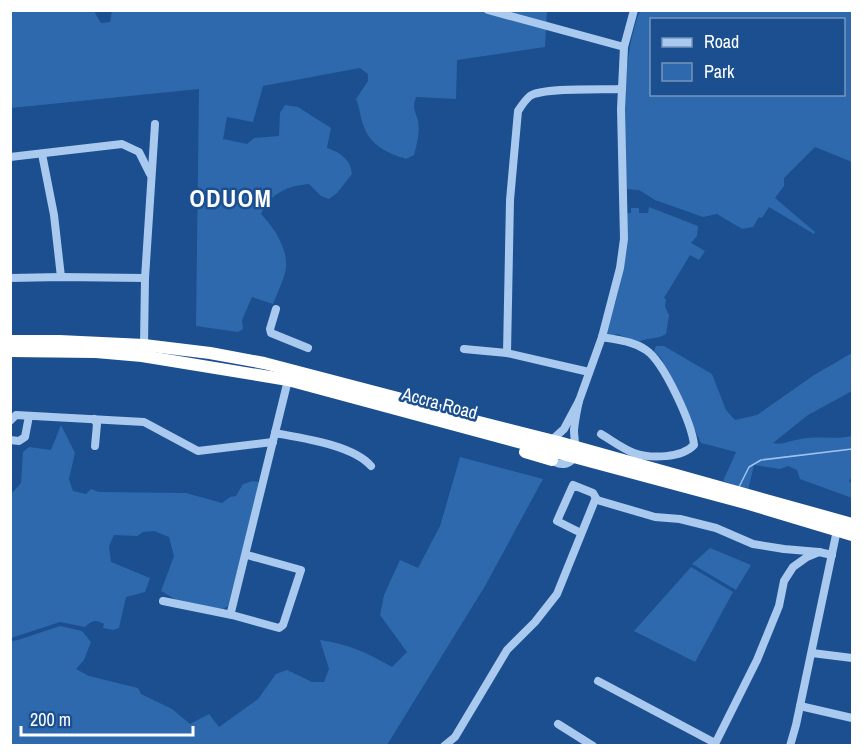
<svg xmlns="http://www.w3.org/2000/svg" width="863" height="756" font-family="'Archivo Narrow',sans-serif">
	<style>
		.green { fill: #2e69ad; fill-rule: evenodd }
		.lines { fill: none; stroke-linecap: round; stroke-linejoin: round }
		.stream { stroke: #9cc4f0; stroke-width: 1.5 }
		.minor { stroke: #a9c9ee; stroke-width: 8 }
		.highway { stroke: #fff; stroke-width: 12 }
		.labels { text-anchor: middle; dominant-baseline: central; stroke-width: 5; stroke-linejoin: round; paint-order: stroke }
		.street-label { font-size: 18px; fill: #fff; stroke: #1b4f8f }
		.district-label { font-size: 24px; font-weight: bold; letter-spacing: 1.5px; fill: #fff; stroke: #1b4f8f }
	</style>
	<rect width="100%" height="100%" fill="#1b4f8f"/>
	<g class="green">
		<path d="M 81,10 L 94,11 L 101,23 L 110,22 L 112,10 L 547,11 L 545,47 L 457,60 L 456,99 L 416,97 C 412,110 415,109 418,121 C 420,132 417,144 414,155 L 406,159 C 388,153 371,146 364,127 C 360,118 360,108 356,99 L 368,81 L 368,74 L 360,68 L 263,86 L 253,122 L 227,117 L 223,139 L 247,144 L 254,138 L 279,136 L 280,113 L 285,105 L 298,107 L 331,128 L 327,148 C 340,152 351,160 352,174 L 337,193 L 329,199 L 321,196 L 309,184 C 287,186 271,193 261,214 C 274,227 288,249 286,268 C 284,280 277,293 273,304 L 252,297 L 242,320 L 243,329 L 238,332 L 196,326 L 199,89 L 11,108 L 10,11 Z"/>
		<path d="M 640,11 L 852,11 L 852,162 L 815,147 L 784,178 L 784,186 L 775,198 L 815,232 L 814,234 L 769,207 L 762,218 L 759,217 L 753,227 L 742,229 L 717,214 L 703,217 L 655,200 L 639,190 L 626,189 C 626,134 619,62 640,11 ZM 652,20 L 844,20 L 844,94 L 652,94 Z"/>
		<path d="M 649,207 L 698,226 L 697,236 L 691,243 L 705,251 L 699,260 L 690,255 L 664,298 L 666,299 L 665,307 L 669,315 L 666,334 C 657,340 648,337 638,342 L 617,334 L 610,337 L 605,335 C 621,291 626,259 626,213 L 631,213 L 631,208 L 639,208 L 639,213 L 648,213 Z"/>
		<path d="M 656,346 L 664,346 L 712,374 L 726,410 L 735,420 L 757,415 L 814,375 L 852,353 L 852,391 L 808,415 L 773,443 C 782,445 786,442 796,440 C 815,435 834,440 852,436 L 852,477 L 849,481 L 852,484 L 852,498 L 800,479 L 797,470 L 788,466 L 780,469 L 754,465 L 748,490 L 723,481 L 736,452 L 701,443 L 661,358 L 654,351 Z"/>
		<path d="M 61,425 L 75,453 L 69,479 L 73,491 L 86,494 L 91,489 L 99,492 L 186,493 L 222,503 L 230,497 L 236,496 L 243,484 L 253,481 L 260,482 L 228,606 L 223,609 L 180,602 L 161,591 L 174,556 L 169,537 L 154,531 L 143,532 L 137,536 L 114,535 L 109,546 L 111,562 L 150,578 L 145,592 L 126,597 L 119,628 L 113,630 L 103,628 L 104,624 C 96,619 92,620 85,627 L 60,622 L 11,638 L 10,492 L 13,492 L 21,483 L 23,452 L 29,447 L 51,450 Z"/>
		<path d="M 460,457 L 543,479 L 485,586 L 387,745 L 11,745 L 11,641 L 18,640 L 60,626 L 82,631 L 91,642 L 84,660 L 76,669 L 89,676 L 138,688 L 141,694 L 172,709 L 190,724 L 209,714 L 219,727 L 258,699 L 276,674 L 287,670 L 312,682 L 324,682 L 329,669 L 320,640 C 348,644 368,653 392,667 L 407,652 L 380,615 L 384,595 L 400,560 L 418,568 L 440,526 Z"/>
		<polygon points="710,548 751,565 736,590 692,564"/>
		<polygon points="691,567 733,592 695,662 634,631"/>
	</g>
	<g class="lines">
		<polyline class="stream" points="739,487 749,467 761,460 852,449"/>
		<g class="minor">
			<polyline points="488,10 624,47"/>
			<polyline points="42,154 54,215 61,277"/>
			<polyline points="10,157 122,144 139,152 150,174"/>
			<polyline points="10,278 61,277 145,278"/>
			<polyline points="276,309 270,329 271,333 308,348"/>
			<polyline points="144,345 145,278 155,124"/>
			<polyline points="464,349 507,353 589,372"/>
			<path d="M 507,353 L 510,200 L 518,111 C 522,105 525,100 530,96 C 543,87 604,90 622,89"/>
			<polyline points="94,419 97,424 95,446"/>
			<polyline points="10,421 16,415 144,422 198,451 273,442"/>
			<path d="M 275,433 C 302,438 353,445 371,466"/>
			<path d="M 601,434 C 611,440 623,449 634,453 C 651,459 682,458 694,445 C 692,424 664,362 646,350 C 633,341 617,340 602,337"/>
			<polyline points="10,440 19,441 25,437 29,416"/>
			<polyline points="551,444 552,440 564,429 579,401 602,337 620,268 624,239 621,109 624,47 634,10"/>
			<path d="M 550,457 C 557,467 572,467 575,453 C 576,446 574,437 574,430 C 575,420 577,410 579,401"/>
			<polyline points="581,533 557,521 573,485 593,493 597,500 655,517 680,519 716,528 753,544 784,549 819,552"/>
			<polyline points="163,601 232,615 279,628 283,625 301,570 247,555"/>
			<polyline points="232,615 231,612 288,380"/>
			<polyline points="812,653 852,658"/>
			<polyline points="598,681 715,743"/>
			<polyline points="800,706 852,718"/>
			<polyline points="558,724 593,746"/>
			<polyline points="444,746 455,737 507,650 535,622 557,594 595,500 597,500"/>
			<polyline points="714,746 757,660 779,606 784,581 793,567 807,557 819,552 832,555"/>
			<polyline points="790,746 796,725 837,530"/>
		</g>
		<g class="highway">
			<polyline points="10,341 59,341 144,345 210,353 264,363 417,403 471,420 562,443 852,524"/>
			<polyline points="10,351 96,352 142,356 288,380 749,504 852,535"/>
			<polyline points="525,452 552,460"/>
		</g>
	</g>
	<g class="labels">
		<g class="street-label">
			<text transform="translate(440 403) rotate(15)">Accra Road</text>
		</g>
		<g class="district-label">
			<text x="231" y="198">ODUOM</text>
		</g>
	</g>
	<rect width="863" height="756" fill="none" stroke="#ffffff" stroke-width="24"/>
	<rect x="650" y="18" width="195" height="78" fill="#1b4f8f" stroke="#7695bc" stroke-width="1.5"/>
	<rect x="662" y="38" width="30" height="9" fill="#a9c9ee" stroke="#7695bc" stroke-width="1.5"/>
	<text x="704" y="48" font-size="18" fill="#ffffff">Road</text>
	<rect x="662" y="63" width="30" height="18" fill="#2e69ad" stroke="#7695bc" stroke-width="1.5"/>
	<text x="704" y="78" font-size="18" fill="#ffffff">Park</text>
	<path d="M21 726v9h172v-9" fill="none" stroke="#ffffff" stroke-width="3"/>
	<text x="30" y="726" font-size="18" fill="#ffffff" stroke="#1b4f8f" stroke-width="4.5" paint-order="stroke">200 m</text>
</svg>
